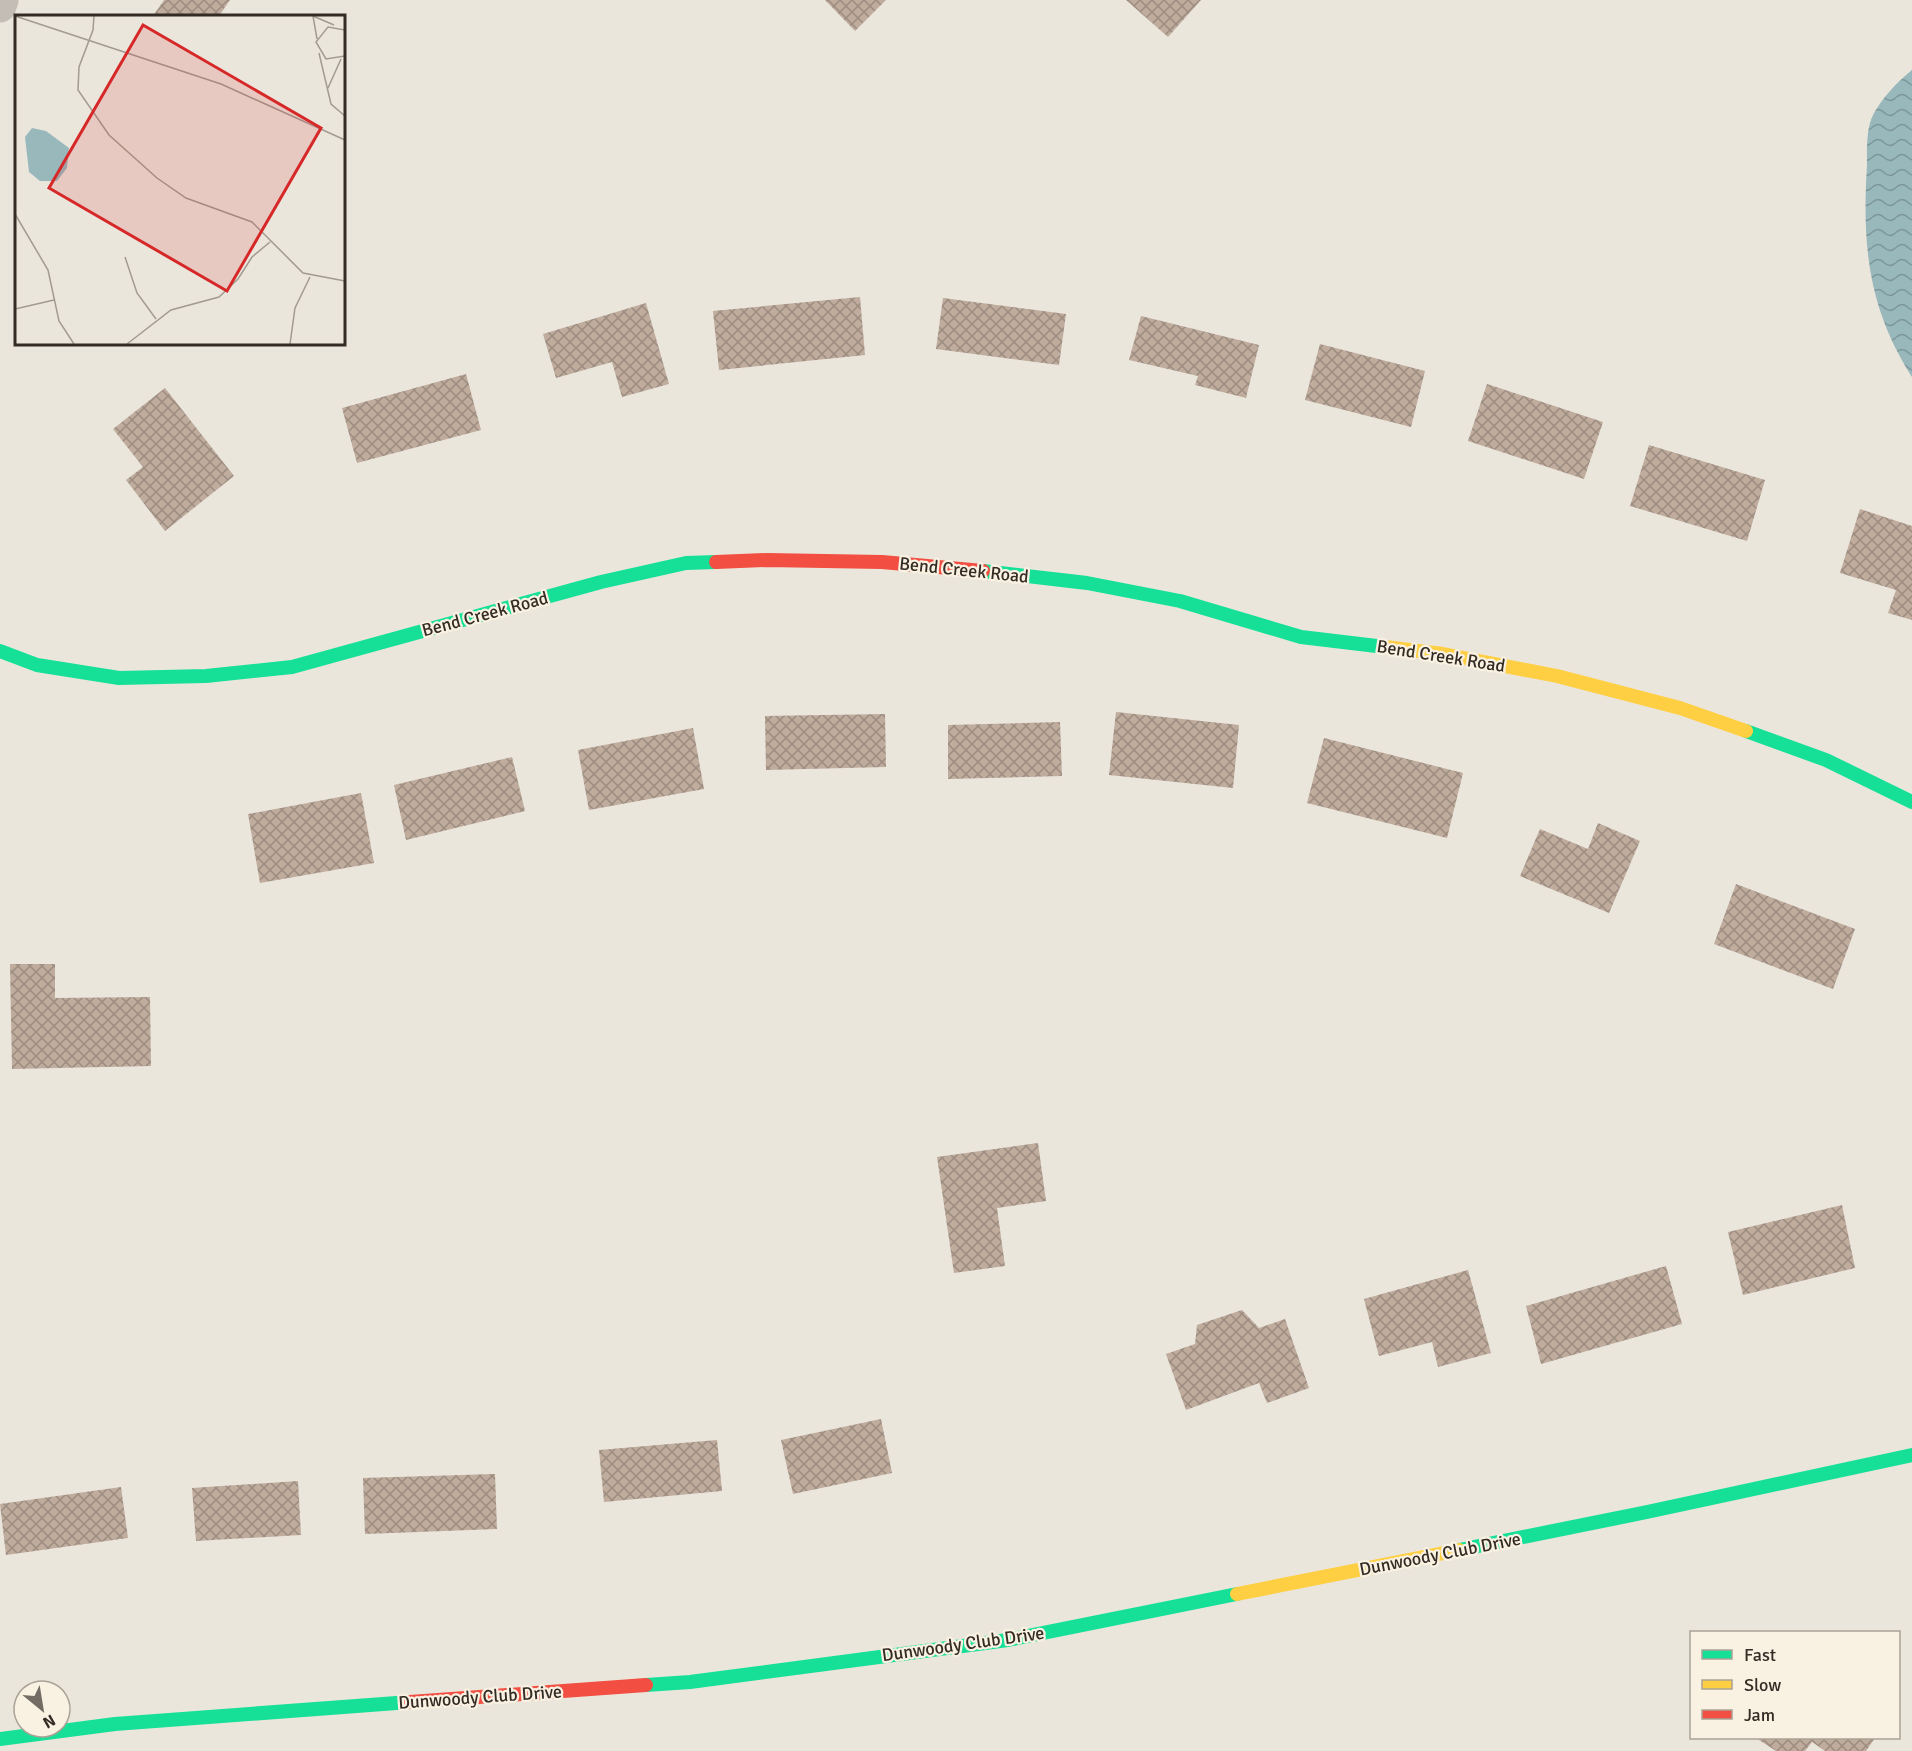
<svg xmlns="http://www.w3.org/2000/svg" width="1912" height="1751" font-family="Signika,sans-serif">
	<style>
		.water { fill: url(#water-waves) }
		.building { fill: url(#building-cross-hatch) }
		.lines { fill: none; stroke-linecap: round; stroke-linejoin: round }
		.street { stroke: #c3bdb5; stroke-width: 33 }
		.fast { stroke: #16e098; stroke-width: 14 }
		.slow { stroke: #ffcf43; stroke-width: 14 }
		.jam { stroke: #f24e42; stroke-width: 14 }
		.labels { text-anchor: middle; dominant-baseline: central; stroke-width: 4.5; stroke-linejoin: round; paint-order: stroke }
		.street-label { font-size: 18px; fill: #332b24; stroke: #f9f1e1 }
		.inset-road { fill: none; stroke: #a19b92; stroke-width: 1.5 }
		.view { fill: #d62828; fill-opacity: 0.15; stroke: #d62828; stroke-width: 3 }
		.inset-edge { fill: none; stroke: #332b24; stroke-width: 3 }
	</style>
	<defs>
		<pattern id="water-waves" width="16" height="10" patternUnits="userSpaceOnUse" patternTransform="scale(1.5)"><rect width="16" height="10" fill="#98b8bc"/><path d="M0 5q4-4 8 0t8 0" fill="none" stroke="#7d9699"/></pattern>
		<pattern id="building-cross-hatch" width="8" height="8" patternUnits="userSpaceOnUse" patternTransform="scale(1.5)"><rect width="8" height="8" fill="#bfac9d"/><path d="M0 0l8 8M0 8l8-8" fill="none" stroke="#9c8c80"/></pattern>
	</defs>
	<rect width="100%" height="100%" fill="#ebe6dc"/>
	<path class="water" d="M 1912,70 L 1912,377 C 1868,308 1862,245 1867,165 C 1867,150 1866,129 1873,115 C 1882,98 1897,82 1912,70 Z"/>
	<g class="building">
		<polygon points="164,0 230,0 219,16 153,16"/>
		<polygon points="825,0 886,0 855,31"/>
		<polygon points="1126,0 1201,0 1168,37"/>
		<polygon points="860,297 865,355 719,370 713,311"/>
		<polygon points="943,298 1066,314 1059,365 936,349"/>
		<polygon points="646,303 669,384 622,397 612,362 556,378 543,334"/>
		<polygon points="1141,316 1259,345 1246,398 1195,385 1198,376 1129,360"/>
		<polygon points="1320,344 1425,371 1411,427 1305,400"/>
		<polygon points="466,374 481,430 357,463 342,408"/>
		<polygon points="1487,384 1603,422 1584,479 1468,441"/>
		<polygon points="165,388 234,476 165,531 126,480 143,467 113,429"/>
		<polygon points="1649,445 1765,480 1747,541 1630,506"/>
		<polygon points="1860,509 1912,526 1912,620 1888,613 1896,590 1840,573"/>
		<polygon points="1116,712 1239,725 1233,788 1109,775"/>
		<polygon points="885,714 886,767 766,770 765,716"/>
		<polygon points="1060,722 1062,776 948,779 948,725"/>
		<polygon points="693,728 704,789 589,810 578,750"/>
		<polygon points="1324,738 1463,773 1447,838 1307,803"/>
		<polygon points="512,757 525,811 406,840 394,785"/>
		<polygon points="361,793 374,863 260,883 248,814"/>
		<polygon points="1598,823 1640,841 1609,913 1520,876 1540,829 1588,849"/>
		<polygon points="1736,884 1855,929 1833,989 1714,944"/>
		<polygon points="10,964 55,964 55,998 150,997 151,1066 12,1069"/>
		<polygon points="1038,1143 1046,1201 997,1208 1005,1266 954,1273 937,1157"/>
		<polygon points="1842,1205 1855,1268 1743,1295 1728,1232"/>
		<polygon points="1666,1266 1682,1324 1541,1364 1526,1306"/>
		<polygon points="1468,1270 1491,1353 1438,1367 1432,1342 1379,1356 1364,1299"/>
		<polygon points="1242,1310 1259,1328 1285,1319 1309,1388 1267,1403 1259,1383 1186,1410 1166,1354 1195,1344 1197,1325"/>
		<polygon points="881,1419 892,1473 793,1494 781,1440"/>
		<polygon points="717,1440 722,1491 604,1502 599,1450"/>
		<polygon points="495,1474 497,1529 365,1534 363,1478"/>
		<polygon points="298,1481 301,1535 196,1541 192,1488"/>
		<polygon points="121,1487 128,1538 6,1555 0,1504"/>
		<polygon points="1756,1738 1875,1738 1866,1751 1825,1751 1812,1742 1805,1751 1776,1751"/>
	</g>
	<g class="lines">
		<polyline class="street" points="0,6 2,0"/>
		<g class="fast">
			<polyline points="983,571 1087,583 1180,601 1301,637 1385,647"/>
			<polyline points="0,651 37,665 119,678 206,676 292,667 601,582 686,563 716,562"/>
			<polyline points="1746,731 1826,760 1912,802"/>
			<polyline points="1459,1550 1647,1512 1912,1455"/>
			<polyline points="646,1685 690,1682 1008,1640 1237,1594"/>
			<polyline points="0,1739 115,1724 410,1702"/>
		</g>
		<g class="slow">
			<polyline points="1385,647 1443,654 1557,676 1680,708 1746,731"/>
			<polyline points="1237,1594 1459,1550"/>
		</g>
		<g class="jam">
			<polyline points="716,562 767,560 882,562 983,571"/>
			<polyline points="410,1702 646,1685"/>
		</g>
	</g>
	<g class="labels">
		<g class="street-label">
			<text transform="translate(964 570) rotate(6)">Bend Creek Road</text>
			<text transform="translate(485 614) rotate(-15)">Bend Creek Road</text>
			<text transform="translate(1441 656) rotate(9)">Bend Creek Road</text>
			<text transform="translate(1440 1554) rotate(-11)">Dunwoody Club Drive</text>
			<text transform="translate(963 1644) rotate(-8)">Dunwoody Club Drive</text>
			<text transform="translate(480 1697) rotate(-4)">Dunwoody Club Drive</text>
		</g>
	</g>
	<g transform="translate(15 15)">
		<rect width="330" height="330" fill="#ebe6dc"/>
		<path d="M 17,113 L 31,116 L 54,133 L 52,153 L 42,166 L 25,166 L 14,157 L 10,122 Z" fill="#98b8bc"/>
		<path class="inset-road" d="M 0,1 L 206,69 L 330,125M 79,1 L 78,15 L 64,52 L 63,75 L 94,120 L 142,163 L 171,183 L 237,207 L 288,258 L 330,266M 298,1 L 302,24M 298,1 L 319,10M 330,15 L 313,12 L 301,27 L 311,44 L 330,41M 304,38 L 316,89 L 330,101M 313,73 L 326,44M 0,199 L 33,255 L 44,306 L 59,329M 110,242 L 122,278 L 141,304M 0,294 L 39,285M 112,329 L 156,295 L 204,282 L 223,264 L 237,242 L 255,227M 275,329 L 280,293 L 295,262"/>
		<path class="view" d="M 128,10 L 306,113 L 212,276 L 34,173 Z"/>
		<rect width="330" height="330" class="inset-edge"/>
	</g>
	<rect x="1690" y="1631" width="210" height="108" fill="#f9f1e1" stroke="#aaa295" stroke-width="1.5"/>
	<rect x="1702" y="1650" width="30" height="9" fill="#16e098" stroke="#aaa295" stroke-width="1.5"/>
	<text x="1744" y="1661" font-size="18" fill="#332b24">Fast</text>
	<rect x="1702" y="1680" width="30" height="9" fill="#ffcf43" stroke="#aaa295" stroke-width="1.5"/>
	<text x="1744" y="1691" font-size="18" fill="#332b24">Slow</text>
	<rect x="1702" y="1710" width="30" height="9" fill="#f24e42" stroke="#aaa295" stroke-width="1.5"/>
	<text x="1744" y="1721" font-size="18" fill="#332b24">Jam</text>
	<g transform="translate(42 1709) rotate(150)"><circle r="28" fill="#f9f1e1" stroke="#aaa295" stroke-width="1.5"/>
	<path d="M0-4.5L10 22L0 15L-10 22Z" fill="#736c64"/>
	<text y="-9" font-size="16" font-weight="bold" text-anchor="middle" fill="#332b24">N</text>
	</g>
</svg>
